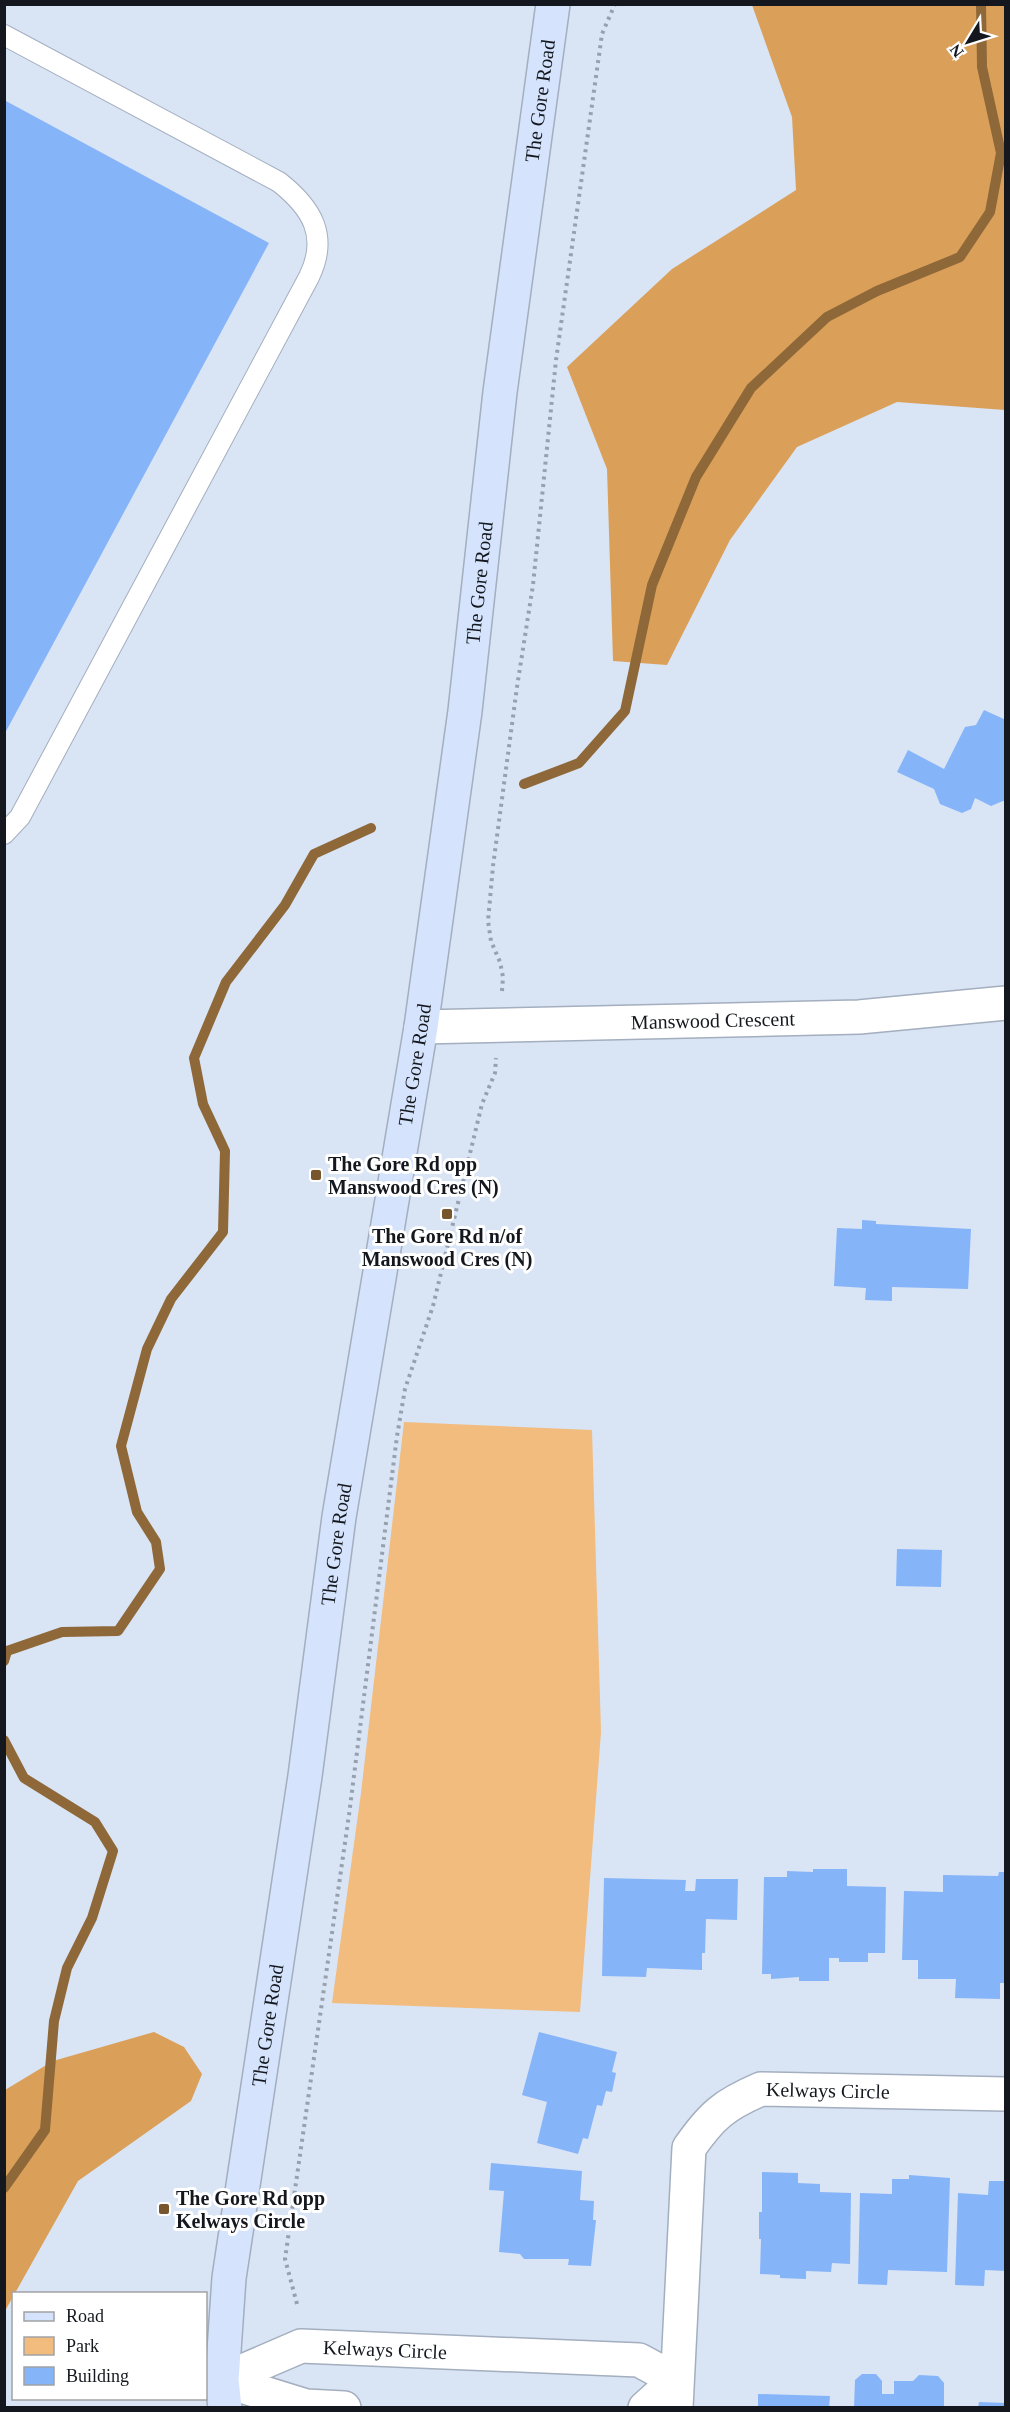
<svg xmlns="http://www.w3.org/2000/svg" width="1010" height="2412" font-family="Georgia,serif">
	<style>
		.green { fill: #f1bc7d }
		.forest { fill: #daa059 }
		.lines { fill: none; stroke-linecap: round; stroke-linejoin: round }
		.stream { stroke: #8e6838; stroke-width: 10 }
		.building { fill: #86b4f9 }
		.lane-casing { stroke: #a3aebe; stroke-width: 22 }
		.street-casing { stroke: #a3aebe; stroke-width: 36 }
		.secondary-casing { stroke: #a3aebe; stroke-width: 36 }
		.path { stroke: #97a0ad; stroke-width: 4; stroke-dasharray: 3 4.5; stroke-linecap: butt }
		.lane { stroke: #fff; stroke-width: 20 }
		.street { stroke: #fff; stroke-width: 33 }
		.secondary { stroke: #d5e4fc; stroke-width: 33 }
		.poi-dot { fill: #77552d; stroke: #fff; stroke-width: 2 }
		.labels { text-anchor: middle; dominant-baseline: central; stroke-width: 6; stroke-linejoin: round; paint-order: stroke }
		.street-label { font-size: 20px; fill: #14181e; stroke: #fff }
		.poi-label { font-size: 20px; font-weight: bold; fill: #14181e; stroke: #fff; text-anchor: start }
	</style>
	<rect width="100%" height="100%" fill="#d9e4f5"/>
	<polygon class="green" points="404,1422 592,1430 601,1732 580,2012 332,2003 361,1793"/>
	<g class="forest">
		<polygon points="752,5 1005,5 1005,410 897,402 797,447 730,540 667,665 613,661 607,469 567,367 672,269 796,190 792,117"/>
		<polygon points="154,2032 184,2047 202,2074 191,2101 78,2181 5,2311 5,2090 53,2061"/>
	</g>
	<g class="lines">
		<g class="stream">
			<polyline points="524,784 579,763 625,711 652,585 696,477 751,388 827,317 877,291 960,257 990,212 1001,153 982,67 981,4"/>
			<polyline points="4,1661 7,1651 62,1632 118,1631 160,1569 156,1542 137,1512 121,1446 147,1349 171,1299 223,1232 225,1151 203,1104 194,1058 226,982 285,905 314,854 371,828"/>
			<polyline points="4,1740 24,1778 95,1822 113,1851 92,1918 67,1968 54,2021 45,2130 4,2188"/>
		</g>
	</g>
	<g class="building">
		<polygon points="4,100 269,243 4,735"/>
		<polygon points="984,710 1006,720 1006,802 1003,801 991,806 975,798 971,809 962,813 940,804 934,789 897,772 908,750 944,769 965,727 976,725"/>
		<polygon points="862,1220 876,1221 876,1224 971,1229 968,1289 892,1287 892,1301 865,1300 866,1288 834,1286 837,1228 862,1229"/>
		<polygon points="897,1549 942,1550 941,1587 896,1586"/>
		<polygon points="813,1869 847,1869 847,1886 886,1887 885,1953 868,1953 868,1962 839,1962 839,1958 829,1958 829,1981 799,1981 799,1977 771,1979 771,1974 762,1974 764,1877 787,1877 787,1871 813,1872"/>
		<polygon points="999,1872 1006,1872 1006,1983 1000,1983 1000,1999 955,1998 956,1979 918,1979 918,1960 902,1960 904,1891 943,1892 943,1875 998,1876"/>
		<polygon points="604,1878 686,1880 685,1891 695,1891 696,1879 738,1879 737,1920 706,1919 705,1953 702,1953 702,1970 647,1968 646,1977 602,1976"/>
		<polygon points="539,2032 617,2052 612,2072 616,2073 612,2092 606,2091 602,2106 597,2105 588,2139 583,2138 578,2154 537,2143 547,2102 522,2095"/>
		<polygon points="491,2163 582,2171 580,2200 594,2201 593,2220 596,2220 591,2266 568,2265 569,2259 524,2259 520,2254 499,2252 504,2191 489,2190"/>
		<polygon points="762,2172 798,2173 798,2183 820,2184 820,2192 851,2193 850,2264 832,2263 831,2272 806,2271 806,2279 780,2278 780,2275 760,2274 761,2239 759,2239 759,2212 762,2212"/>
		<polygon points="909,2175 950,2178 947,2272 888,2270 887,2285 858,2284 860,2193 892,2194 892,2179 909,2179"/>
		<polygon points="989,2181 1006,2181 1006,2271 985,2270 984,2286 955,2285 958,2193 988,2195"/>
		<polygon points="862,2374 876,2374 882,2381 882,2394 894,2394 894,2381 913,2381 919,2375 938,2376 944,2383 944,2408 854,2408 855,2380"/>
		<polygon points="758,2394 830,2396 829,2408 758,2408"/>
		<polygon points="979,2402 1006,2403 1006,2408 978,2408"/>
	</g>
	<g class="lines">
		<g class="lane-casing">
			<path id="lane" d="M 4,35 L 279,182 C 312,208 329,236 309,277 L 20,817 L 4,834"/>
		</g>
		<g class="street-casing">
			<g id="street">
				<path id="s1" d="M 421,1027 L 859,1017 L 1006,1003"/>
				<path id="s2" d="M 222,2380 L 301,2346 L 639,2360 L 676,2380 L 645,2408"/>
				<polyline points="222,2380 306,2406 344,2408"/>
				<path id="s3" d="M 676,2408 L 689,2148 C 712,2115 724,2105 761,2089 L 1006,2094"/>
			</g>
		</g>
		<g class="secondary-casing">
			<g id="secondary">
				<path id="s4" d="M 225,2408 L 222,2380 L 229,2278 L 305,1776 L 339,1517 L 421,1027 L 465,711 L 500,392 L 553,4"/>
			</g>
		</g>
		<g class="path">
			<polyline points="502,991 503,977 500,962 491,941 488,921 493,866 517,687 533,585 556,360 602,34 615,4"/>
			<polyline points="297,2304 285,2259 349,1815 397,1436 405,1389 433,1306 482,1104 495,1073 496,1058"/>
		</g>
		<use href="#lane" class="lane"/>
		<use href="#street" class="street"/>
		<use href="#secondary" class="secondary"/>
	</g>
	<g class="poi-dot">
		<rect x="310" y="1169" width="12" height="12" rx="3"/>
		<rect x="441" y="1208" width="12" height="12" rx="3"/>
		<rect x="158" y="2203" width="12" height="12" rx="3"/>
	</g>
	<g class="labels">
		<g class="street-label">
			<text stroke="none"><textPath href="#s4" startOffset="2330">The Gore Road</textPath></text>
			<text stroke="none"><textPath href="#s4" startOffset="1844">The Gore Road</textPath></text>
			<text stroke="none"><textPath href="#s1" startOffset="292">Manswood Crescent</textPath></text>
			<text stroke="none"><textPath href="#s4" startOffset="1358">The Gore Road</textPath></text>
			<text stroke="none"><textPath href="#s4" startOffset="872">The Gore Road</textPath></text>
			<text stroke="none"><textPath href="#s4" startOffset="386">The Gore Road</textPath></text>
			<text stroke="none"><textPath href="#s3" startOffset="422">Kelways Circle</textPath></text>
			<text stroke="none"><textPath href="#s2" startOffset="170">Kelways Circle</textPath></text>
		</g>
		<g class="poi-label">
			<text x="328" y="1164">The Gore Rd opp<tspan x="328" dy="23">Manswood Cres (N)</tspan></text>
			<text x="447" y="1236" text-anchor="middle">The Gore Rd n/of<tspan x="447" dy="23">Manswood Cres (N)</tspan></text>
			<text x="176" y="2198">The Gore Rd opp<tspan x="176" dy="23">Kelways Circle</tspan></text>
		</g>
	</g>
	<rect width="1010" height="2412" fill="none" stroke="#14181e" stroke-width="12"/>
	<rect x="12" y="2292" width="195" height="108" fill="#ffffff" stroke="#a1a3a5" stroke-width="1.5"/>
	<rect x="24" y="2312" width="30" height="9" fill="#d5e4fc" stroke="#a1a3a5" stroke-width="1.5"/>
	<text x="66" y="2322" font-size="18" fill="#14181e">Road</text>
	<rect x="24" y="2337" width="30" height="18" fill="#f1bc7d" stroke="#a1a3a5" stroke-width="1.5"/>
	<text x="66" y="2352" font-size="18" fill="#14181e">Park</text>
	<rect x="24" y="2367" width="30" height="18" fill="#86b4f9" stroke="#a1a3a5" stroke-width="1.5"/>
	<text x="66" y="2382" font-size="18" fill="#14181e">Building</text>
	<g transform="translate(968 42) rotate(232)" stroke="#ffffff" stroke-width="4.5" paint-order="stroke">
	<path d="M0-4.5L10 22L0 15L-10 22Z" fill="#14181e"/>
	<text y="-9" font-size="16" font-weight="bold" text-anchor="middle" fill="#14181e">N</text>
	</g>
</svg>
